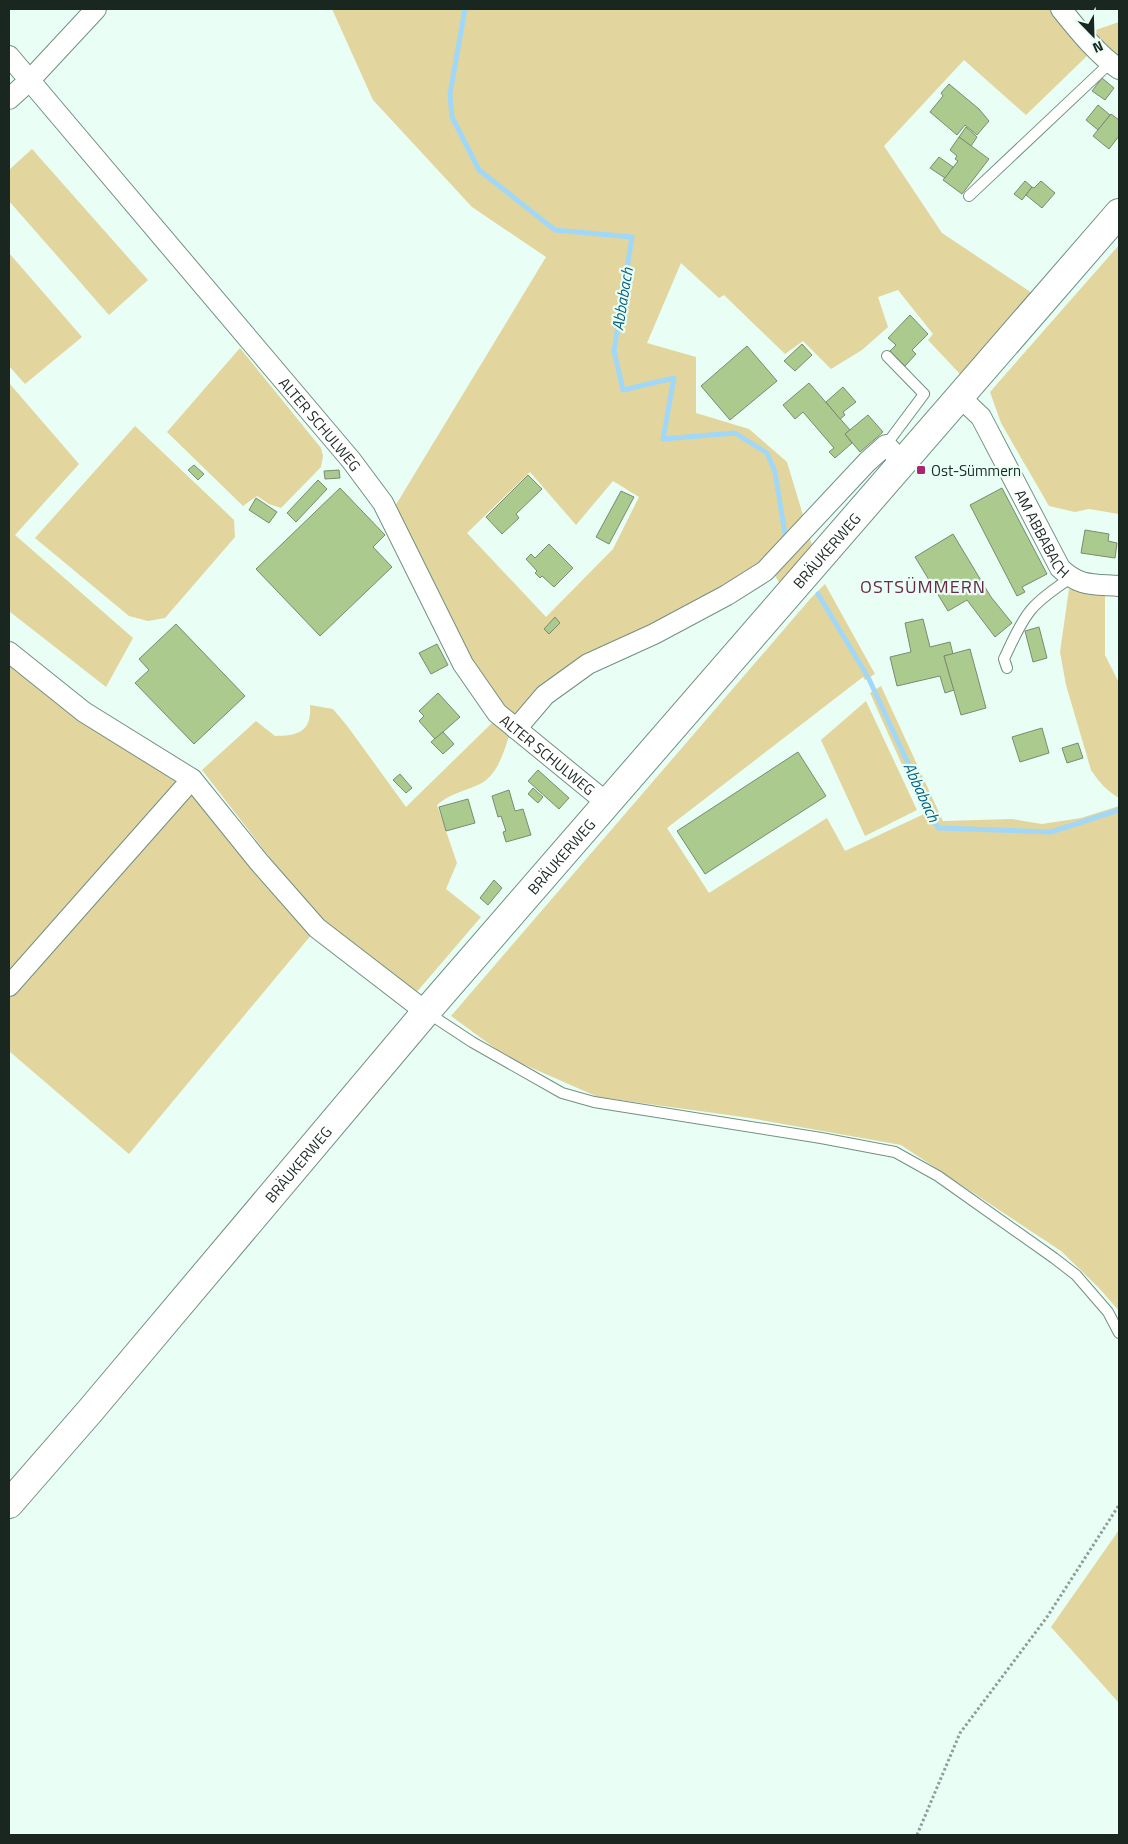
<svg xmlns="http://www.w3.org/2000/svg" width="1128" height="1844" font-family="'Titillium Web',sans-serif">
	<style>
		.green { fill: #e2d59d; fill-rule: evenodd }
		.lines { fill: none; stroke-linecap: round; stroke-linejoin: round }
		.stream { stroke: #a2d8f7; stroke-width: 5 }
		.building { fill: #aaca8e; stroke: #7c8a70 }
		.lane-casing { stroke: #719182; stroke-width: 12 }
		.street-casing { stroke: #719182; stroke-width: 22 }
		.secondary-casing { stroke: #719182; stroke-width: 30 }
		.path { stroke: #8d9e96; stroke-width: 3; stroke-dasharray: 2.5 2.5; stroke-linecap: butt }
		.lane { stroke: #fff; stroke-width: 10 }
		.street { stroke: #fff; stroke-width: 20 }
		.secondary { stroke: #fff; stroke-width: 28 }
		.poi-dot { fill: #ab256e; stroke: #e9fef4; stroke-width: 2 }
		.labels { text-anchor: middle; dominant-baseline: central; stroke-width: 4.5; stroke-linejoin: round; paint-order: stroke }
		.street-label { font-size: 15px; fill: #1a2721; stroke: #e9fef4 }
		.poi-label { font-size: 15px; fill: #1a2721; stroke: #e9fef4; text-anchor: start }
		.water-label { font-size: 16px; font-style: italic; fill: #065f84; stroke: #e9fef4 }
		.quarter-label { font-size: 18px; letter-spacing: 1px; fill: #692848; stroke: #e9fef4 }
	</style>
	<rect width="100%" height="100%" fill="#e9fef4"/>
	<g class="green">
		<path d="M 332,9 L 1053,9 L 1088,55 L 1026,115 L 964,60 L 884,146 L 942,233 L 1032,293 L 960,374 L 928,340 L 933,334 L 898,290 L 878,297 L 888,327 L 862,350 L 831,369 L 803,341 L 785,354 L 724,295 L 719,298 L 681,263 L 647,343 L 696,357 L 696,413 L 749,429 L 787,462 L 815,555 L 784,591 L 767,562 L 649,630 L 514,722 L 466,661 L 394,508 L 546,257 L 472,207 L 373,100 ZM 530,472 L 576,525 L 613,481 L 639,497 L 613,549 L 546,617 L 467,533 Z"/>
		<polygon points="1119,22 1119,64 1087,33"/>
		<polygon points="32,149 148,280 109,315 9,201 9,170"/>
		<polygon points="1119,245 1119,514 1089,509 1075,512 1049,506 1001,423 990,392"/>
		<polygon points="9,253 82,337 25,384 9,366"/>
		<polygon points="240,348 321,448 323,456 321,467 281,508 269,504 257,496 243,506 167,432"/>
		<polygon points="9,383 79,464 15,535 133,638 106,687 9,611"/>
		<polygon points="135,426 234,520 235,537 165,618 148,621 129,616 35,538"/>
		<polygon points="825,584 875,674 865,680 863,677 667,828 709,893 827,818 845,851 924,814 870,693 881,686 943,821 1012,819 1042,824 1081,818 1119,806 1119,1311 1099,1288 1061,1251 901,1145 750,1118 598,1097 507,1057 451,1016 811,598"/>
		<path d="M 1069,589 L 1105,596 L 1105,655 L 1119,683 L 1119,798 C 1107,791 1099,782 1091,770 L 1066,685 L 1060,652 Z"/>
		<polygon points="9,652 192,779 317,928 129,1154 9,1051"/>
		<polygon points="866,701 917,810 865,836 821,740"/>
		<path d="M 310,705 L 333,709 L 348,727 L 406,807 L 494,721 L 510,733 C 504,751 498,775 480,784 C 465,791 449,794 437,805 L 457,863 L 446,889 L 481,917 L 415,994 L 311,911 L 202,770 L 256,721 L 275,736 C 298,736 312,732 310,705 Z"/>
		<polygon points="1119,1530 1119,1703 1051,1627"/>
	</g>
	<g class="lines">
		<g class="stream">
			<polyline points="465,9 450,94 452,117 479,170 555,230 632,237 614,351 623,390 674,378 663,439 735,433 767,453 775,472 786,540"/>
			<polyline points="818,594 868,677 938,828 1051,832 1119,810"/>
		</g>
	</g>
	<g class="building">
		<polygon points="1102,78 1114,88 1105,100 1092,91"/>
		<polygon points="949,84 979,109 989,121 977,135 965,125 957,135 930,112 943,96 941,93"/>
		<polygon points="1098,105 1110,115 1098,130 1086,120"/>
		<polygon points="1111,114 1119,120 1119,136 1109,149 1093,136"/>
		<polygon points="966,127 977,137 971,146 959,137"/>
		<polygon points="959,137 989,159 962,194 943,180 958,161 955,159 957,156 950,150"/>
		<polygon points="939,157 953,167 945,178 930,168"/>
		<polygon points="1025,181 1032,187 1022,200 1014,194"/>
		<polygon points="1041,181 1055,193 1042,208 1026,195 1032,187 1034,188"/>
		<polygon points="910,315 928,334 912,350 916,354 905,366 890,351 896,345 888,338"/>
		<polygon points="802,344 812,355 795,371 784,361"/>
		<polygon points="747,346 777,381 730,420 701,386"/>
		<polygon points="809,383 850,430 845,434 852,443 835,458 829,452 834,448 803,412 795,419 783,405"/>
		<polygon points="843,387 856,402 843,412 845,415 840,419 826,402"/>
		<polygon points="868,415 883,432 860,452 845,434"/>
		<polygon points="194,465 204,474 198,480 188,470"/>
		<polygon points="339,470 340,478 325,479 324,471"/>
		<polygon points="528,475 542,489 516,514 519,518 502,534 486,517"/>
		<polygon points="318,480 327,489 296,522 287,513"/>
		<polygon points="340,488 385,535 373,547 392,567 320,636 256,569"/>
		<polygon points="1002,488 1047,574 1022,587 1025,592 1017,596 970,505"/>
		<polygon points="621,491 634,497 609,544 596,537"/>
		<polygon points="256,498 277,512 269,523 249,510"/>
		<polygon points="1085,530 1109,534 1108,541 1117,543 1115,558 1081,553"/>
		<polygon points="953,534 991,597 1012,623 995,637 967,600 948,611 915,557"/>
		<polygon points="549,544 573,568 554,587 542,576 540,578 535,573 537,571 526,559 531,554 535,558"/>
		<polygon points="555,617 560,623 549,634 544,629"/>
		<polygon points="923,619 930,647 950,642 953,654 944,656 954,690 945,693 940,676 897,686 890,657 911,652 905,623"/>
		<polygon points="176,624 245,696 194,744 135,683 149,670 139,659"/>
		<polygon points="1039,627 1047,658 1033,662 1025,631"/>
		<polygon points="437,644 448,665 431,674 419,653"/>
		<polygon points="970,649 986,708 961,715 944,656"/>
		<polygon points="438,693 460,717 435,739 419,721 424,716 419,711"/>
		<polygon points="1042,728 1049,753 1020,762 1012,737"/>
		<polygon points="443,732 454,744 443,754 431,742"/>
		<polygon points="1078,743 1083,758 1067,763 1062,748"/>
		<polygon points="798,752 826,796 705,874 677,831"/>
		<polygon points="538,770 569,798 559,809 528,781"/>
		<polygon points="400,774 412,788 406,793 393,780"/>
		<polygon points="533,788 543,797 538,803 528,794"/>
		<polygon points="509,790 515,811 523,809 531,835 506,842 503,832 506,831 501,816 498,817 492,796"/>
		<polygon points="468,799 475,823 446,831 439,807"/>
		<polygon points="494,880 502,888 488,905 480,898"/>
	</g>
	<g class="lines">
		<g class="lane-casing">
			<g id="lane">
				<polyline points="969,196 1110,63"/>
				<polyline points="886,445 924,394 887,356"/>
				<path d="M 1007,668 L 1004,659 C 1012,642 1019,625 1030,611 C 1041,597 1057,588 1070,578"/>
				<polyline points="428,1013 472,1042 562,1093 594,1102 821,1138 895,1152 938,1176 1054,1258 1076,1275 1108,1312 1119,1333"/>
			</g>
		</g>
		<g class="street-casing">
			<g id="street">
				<path d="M 1061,9 C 1078,30 1097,54 1119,69"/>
				<path id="s1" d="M 9,56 L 351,460 L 383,503 L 463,664 L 497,713 L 607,803"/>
				<polyline points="9,99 30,80 96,9"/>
				<path id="s2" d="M 959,396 L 981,417 L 1060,568 C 1079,587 1094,584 1119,586"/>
				<polyline points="9,652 84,712 192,779 9,986"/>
				<polyline points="516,729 545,695 588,664 654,634 727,595 765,571 867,462 886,445 902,462"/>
				<polyline points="192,779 259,862 317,928 426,1012"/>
			</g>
		</g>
		<g class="secondary-casing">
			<g id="secondary">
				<path id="s3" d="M 9,1504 L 90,1411 L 426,1012 L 1119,213"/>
			</g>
		</g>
		<polyline class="path" points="917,1835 960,1733 1047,1617 1119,1505"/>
		<use href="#lane" class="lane"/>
		<use href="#street" class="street"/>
		<use href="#secondary" class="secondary"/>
	</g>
	<rect class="poi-dot" x="916" y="465" width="10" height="10" rx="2.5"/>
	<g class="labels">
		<g class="street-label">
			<text stroke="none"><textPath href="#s1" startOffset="482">ALTER SCHULWEG</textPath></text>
			<text stroke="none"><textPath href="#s2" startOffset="162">AM ABBABACH</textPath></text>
			<text stroke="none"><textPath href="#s3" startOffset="1256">BRÄUKERWEG</textPath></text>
			<text stroke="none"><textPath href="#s1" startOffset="888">ALTER SCHULWEG</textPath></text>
			<text stroke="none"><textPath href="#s3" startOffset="851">BRÄUKERWEG</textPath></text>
			<text stroke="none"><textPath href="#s3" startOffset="446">BRÄUKERWEG</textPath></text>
		</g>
		<g class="poi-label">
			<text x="931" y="470">Ost-Sümmern</text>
		</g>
		<g class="water-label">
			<text transform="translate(622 299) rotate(-81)">Abbabach</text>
			<text transform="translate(922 792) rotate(65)">Abbabach</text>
		</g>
		<g class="quarter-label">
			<text x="923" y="586">OSTSÜMMERN</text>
		</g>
	</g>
	<rect width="1128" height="1844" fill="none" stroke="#1a2721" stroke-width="20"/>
	<g transform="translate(1093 35) rotate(157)" stroke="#e9fef4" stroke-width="4" paint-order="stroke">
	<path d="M0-4L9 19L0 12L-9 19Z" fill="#1a2721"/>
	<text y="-8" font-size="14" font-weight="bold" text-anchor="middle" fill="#1a2721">N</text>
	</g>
</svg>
